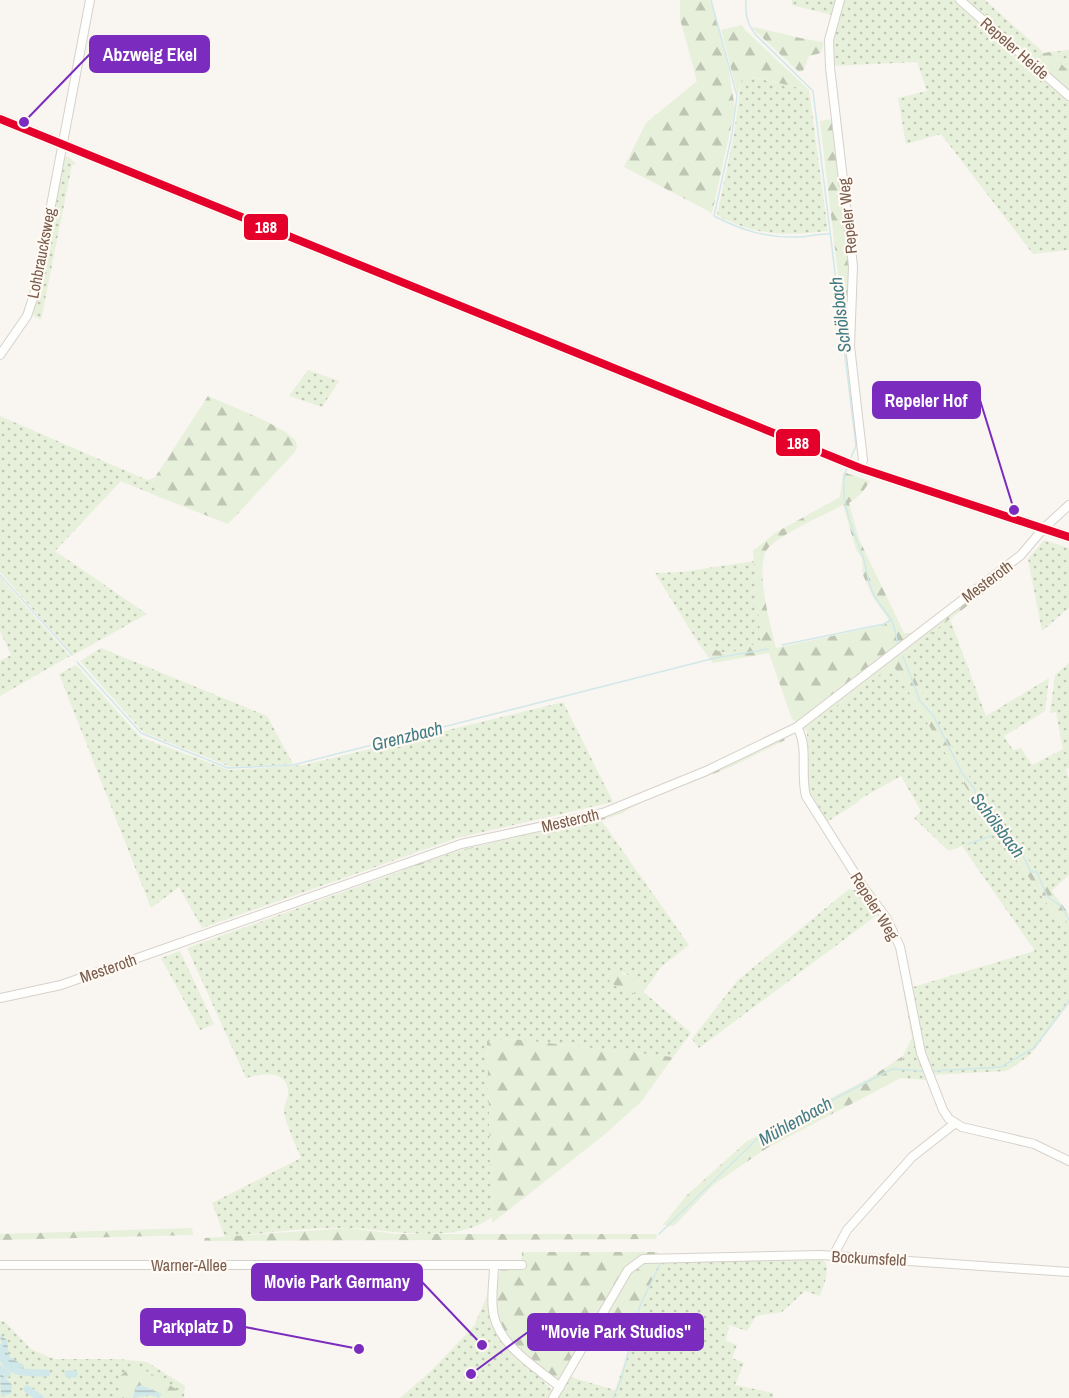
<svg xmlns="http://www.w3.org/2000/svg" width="1069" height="1398" font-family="'Archivo Narrow',sans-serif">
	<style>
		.grass { fill: url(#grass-dots) }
		.forest { fill: url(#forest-firs); fill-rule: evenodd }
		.water { fill: url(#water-rules) }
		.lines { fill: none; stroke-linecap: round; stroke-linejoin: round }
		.stream { stroke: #d0e8ea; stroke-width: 1.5 }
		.canal { stroke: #d0e8ea; stroke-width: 7 }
		.minor-casing { stroke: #d7d1cb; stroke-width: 10 }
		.major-casing { stroke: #dad1cc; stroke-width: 12 }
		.minor { stroke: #fefefd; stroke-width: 8 }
		.major { stroke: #f3eee8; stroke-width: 10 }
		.bus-1-casing { stroke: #fffaf3; stroke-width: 12 }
		.bus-1 { stroke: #e4002b; stroke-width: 8 }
		.labels { text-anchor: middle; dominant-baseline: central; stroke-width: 4.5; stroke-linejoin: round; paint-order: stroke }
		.street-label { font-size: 16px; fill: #7a5c4d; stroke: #fffaf3 }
		.water-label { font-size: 18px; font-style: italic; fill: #437c86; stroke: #fffaf3 }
		.leader { fill: none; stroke: #7b2cbf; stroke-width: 2 }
		.callout-dot { fill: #7b2cbf; stroke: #fffaf3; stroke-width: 2 }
		.callout { fill: #7b2cbf; stroke: #7b2cbf; stroke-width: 2 }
		.callout-label { font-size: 18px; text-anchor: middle; font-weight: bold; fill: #fff }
		.line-badge { stroke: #fffaf3; stroke-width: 2 }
		.badge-label { font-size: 16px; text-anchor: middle; font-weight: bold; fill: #fff }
	</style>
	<defs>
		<pattern id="grass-dots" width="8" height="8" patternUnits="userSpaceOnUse" patternTransform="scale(1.5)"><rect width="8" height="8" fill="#e7f0db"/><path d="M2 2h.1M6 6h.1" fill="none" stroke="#c0c6b4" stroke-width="1.8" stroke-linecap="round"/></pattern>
		<pattern id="forest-firs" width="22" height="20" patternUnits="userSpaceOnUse" patternTransform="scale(1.5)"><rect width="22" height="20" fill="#e7f0db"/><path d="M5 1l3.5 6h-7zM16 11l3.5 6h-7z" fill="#c0c6b4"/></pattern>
		<pattern id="water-rules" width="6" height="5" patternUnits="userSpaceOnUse" patternTransform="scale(1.5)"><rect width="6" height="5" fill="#d0e8ea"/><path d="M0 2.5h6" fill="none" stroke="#aebfc0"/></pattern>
	</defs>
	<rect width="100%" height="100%" fill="#f9f5f0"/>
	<g class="grass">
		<polygon points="792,0 836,0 832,15 792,5"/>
		<polygon points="843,0 955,0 1069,101 1069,250 1033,254 941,134 906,144 898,98 927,91 917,62 830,66 832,39"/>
		<polygon points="963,0 985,0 1044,53 1034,63"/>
		<polygon points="1069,50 1069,72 1050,52"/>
		<path d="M 742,75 L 809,90 L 828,231 C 786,236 755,236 717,215 L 734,134 Z"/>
		<polygon points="68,156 76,164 72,165 41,320 33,315 62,160"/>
		<polygon points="308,370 339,381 322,407 289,396"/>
		<polygon points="0,416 147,480 154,478 152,482 161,487 157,496 121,481 55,551 147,614 73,655 0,572"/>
		<polygon points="1044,540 1069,548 1069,608 1042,631 1028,559"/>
		<polygon points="754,561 761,642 727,654 699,644 655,573 682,572"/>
		<polygon points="0,577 70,656 0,696 0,661 11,655 0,631"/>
		<polygon points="950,619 986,716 1049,678 1045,711 1004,736 1013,750 1021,748 1032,765 1063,749 1056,712 1050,713 1055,675 1069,663 1069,768 1066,769 1069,779 1069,875 1051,891 979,794 929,707 906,660 909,650"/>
		<polygon points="101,648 267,716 293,764 231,767 143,732 80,661"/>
		<polygon points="76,665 140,737 229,770 304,765 563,702 613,802 457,838 202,928 179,887 151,908 59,674"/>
		<polygon points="893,665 967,789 1062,925 1069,917 1069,1004 1030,1055 1007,1071 931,1075 926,1080 901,1078 903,1056 912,1038 903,989 907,988 922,1069 929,1069 923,1050 913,987 1035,951 962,846 949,851 914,818 921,811 901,776 860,799 858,802 827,822 810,794 807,782 807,731 810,725"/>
		<path d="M 601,820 L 689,945 L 661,967 L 647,987 L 623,972 L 610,982 L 639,996 L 646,994 L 691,1033 L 673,1057 L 512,1039 L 487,1041 L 492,1217 C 455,1245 393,1230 349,1228 C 308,1227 265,1233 225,1237 L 212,1203 L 301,1158 C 297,1148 283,1118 284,1109 C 284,1104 288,1100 288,1095 C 290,1069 262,1073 246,1078 L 187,948 L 457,851 L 572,829 Z"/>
		<polygon points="849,889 856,890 877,915 699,1048 692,1039 737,981"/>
		<polygon points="180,951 214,1024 200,1030 161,958"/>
		<path d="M 822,1258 C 832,1267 824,1284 820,1296 L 805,1291 L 782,1312 L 756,1316 L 747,1331 L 729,1325 L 726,1341 L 737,1345 L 732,1358 L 744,1363 L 735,1385 L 773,1393 L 773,1398 L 556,1398 L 570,1377 L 615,1390 L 659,1261 Z"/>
		<polygon points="490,1289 490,1317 495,1332 553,1391 549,1398 400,1398 431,1371 474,1326"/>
		<polygon points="0,1321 4,1321 31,1349 54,1359 118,1359 147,1362 185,1386 184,1398 0,1398"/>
	</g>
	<g class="forest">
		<polygon points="680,0 709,0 712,4 728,66 735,109 712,213 624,167 646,123 697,81 680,19"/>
		<polygon points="742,25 745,30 809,90 743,75 738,95 721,30"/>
		<path d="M 751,27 C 777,31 798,39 824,42 L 821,53 L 809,56 L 803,71 L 799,72 Z"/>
		<polygon points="1050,52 1069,72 1069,94 1034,63 1044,53"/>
		<polygon points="832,119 849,266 847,317 843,317 820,121"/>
		<path d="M 208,396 C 230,406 279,424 294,439 C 298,443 297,448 295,452 L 228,524 L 157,496 L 160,487 L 152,482 Z"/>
		<path d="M 843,472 L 870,481 L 862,493 L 849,503 L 859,539 L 904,633 L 911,633 L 990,575 L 1013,567 L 1012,572 L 909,650 L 906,660 L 929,707 L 979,794 L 1069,914 L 1063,926 L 967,789 L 893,665 L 810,725 L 807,731 L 792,719 L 769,653 L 713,663 L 699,644 L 727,654 L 761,642 L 753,551 L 775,533 L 840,497 ZM 843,505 L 856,549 L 862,559 L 863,575 L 874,599 L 890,621 L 884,625 L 776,648 C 771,626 752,562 770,546 C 788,530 821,517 843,505 Z"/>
		<polygon points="780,731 785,740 733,766 639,803 621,814 572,829 457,851 400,872 406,867 457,851 614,813 636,796 767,742"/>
		<polygon points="612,970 634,978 647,987 643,992 646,994 640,996 610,983 608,975"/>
		<polygon points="512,1039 673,1057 641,1102 604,1135 492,1223 487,1041"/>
		<polygon points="903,1056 901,1078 767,1148 713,1185 674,1226 663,1225 686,1196 747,1141 868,1079"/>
		<polygon points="192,1228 193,1235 0,1240 0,1234"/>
		<polygon points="349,1228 395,1234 657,1234 656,1239 204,1241 205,1238"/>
		<path d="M 522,1252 L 658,1252 L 659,1261 L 635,1331 L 597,1323 L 558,1380 C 534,1360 495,1338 495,1302 C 495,1292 498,1280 500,1270 L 521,1269 Z"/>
		<polygon points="128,1369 145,1370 176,1389 178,1398 159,1398 162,1394 145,1386 133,1392 133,1398 119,1398 120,1376"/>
	</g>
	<g class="water">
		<polygon points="0,1335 7,1340 9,1356 24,1366 24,1371 16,1370 5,1363"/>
		<polygon points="0,1372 12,1385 11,1393 1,1397"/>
		<polygon points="141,1385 162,1394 159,1398 151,1395 133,1398 136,1387"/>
	</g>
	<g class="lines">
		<g class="stream">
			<path d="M 711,0 L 737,96 L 732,134 L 714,216 C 741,230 766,238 797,237 C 808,237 819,233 830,234"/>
			<path d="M 746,0 C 745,14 747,24 756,35 L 813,91 L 856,446 L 850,460"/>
			<path d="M 847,467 C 837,498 853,529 863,557 C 868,571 867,584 875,597 C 887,616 895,618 897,642"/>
			<polyline points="0,575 72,655"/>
			<polyline points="782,645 884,624 892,619"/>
			<polyline points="903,656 920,701 933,715 962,773 974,788 979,804 996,821 1001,833 1012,838 1018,855 1023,856 1031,872 1037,872 1047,896 1062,907 1069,920"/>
			<polyline points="77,662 141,733 228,768 293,765 715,658 768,649"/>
			<polyline points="968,844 991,836"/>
			<polyline points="933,1071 1001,1067 1034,1048 1069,1001"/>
			<polyline points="659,1234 757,1139 892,1069 924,1071"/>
			<polyline points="613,1398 621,1380 640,1306 660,1264"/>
		</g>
		<g class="canal">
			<path d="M 0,1348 C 3,1375 25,1373 47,1373"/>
			<polyline points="0,1369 7,1374"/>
			<polyline points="68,1374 74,1374"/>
			<polyline points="27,1389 40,1398"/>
		</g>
		<g class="minor-casing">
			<g id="minor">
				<polyline points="840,0 829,40 830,67 853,266 850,346 863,460 860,468"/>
				<polyline points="960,0 1069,96"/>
				<polyline points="0,355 27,316 34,295 90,0"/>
				<path d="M 797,727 C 809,747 800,774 806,796 L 864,888 L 887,919 L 900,947 L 921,1053 L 943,1110 L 949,1119 L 962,1127 L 1034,1144 L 1069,1161"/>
				<polyline points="0,998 61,985 461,844 603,813 706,771 797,727 1021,555 1043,529 1069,505"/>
				<polyline points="833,1256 847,1230 912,1157 954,1124"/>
				<polyline points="0,1265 522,1265"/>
				<path d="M 494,1265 C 494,1282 490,1300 494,1316 C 500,1346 538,1369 560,1387"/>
				<polyline points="553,1398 628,1270 643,1259 821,1255 1069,1272"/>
			</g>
		</g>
		<g class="major-casing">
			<polyline id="major" points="0,119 860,468 1069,537"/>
		</g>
		<use href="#minor" class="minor"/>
		<use href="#major" class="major"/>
		<g class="bus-1-casing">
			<polyline id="bus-1" points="0,119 860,468 1069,537"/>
		</g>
		<use href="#bus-1" class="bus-1"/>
	</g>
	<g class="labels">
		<g class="street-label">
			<text transform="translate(1015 48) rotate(41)">Repeler Heide</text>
			<text transform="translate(847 216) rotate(-96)">Repeler Weg</text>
			<text transform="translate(41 253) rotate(-79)">Lohbraucksweg</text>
			<text transform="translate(987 581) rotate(-37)">Mesteroth</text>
			<text transform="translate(570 820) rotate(-13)">Mesteroth</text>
			<text transform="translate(875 906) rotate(58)">Repeler Weg</text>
			<text transform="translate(108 968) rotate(-19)">Mesteroth</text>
			<text transform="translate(869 1258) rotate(3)">Bockumsfeld</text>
			<text x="189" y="1265">Warner-Allee</text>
		</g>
		<g class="water-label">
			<text transform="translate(840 315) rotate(-97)">Schölsbach</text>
			<text transform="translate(407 736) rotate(-14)">Grenzbach</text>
			<text transform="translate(998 825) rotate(53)">Schölsbach</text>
			<text transform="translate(795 1121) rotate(-29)">Mühlenbach</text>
		</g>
	</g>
	<path class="leader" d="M24 122L90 54M1014 510L980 400M482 1345L422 1282M359 1349L245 1327M471 1374L528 1332"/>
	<g class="callout-dot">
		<circle cx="24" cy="122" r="6"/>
		<circle cx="1014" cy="510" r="6"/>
		<circle cx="482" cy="1345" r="6"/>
		<circle cx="359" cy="1349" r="6"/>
		<circle cx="471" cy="1374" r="6"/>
	</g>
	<g class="callout">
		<rect x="90" y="36" width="119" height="36" rx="6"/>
		<rect x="873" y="382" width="107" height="36" rx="6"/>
		<rect x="252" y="1264" width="170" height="36" rx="6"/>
		<rect x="141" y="1309" width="104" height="36" rx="6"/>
		<rect x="528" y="1314" width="175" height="36" rx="6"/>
	</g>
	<g class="callout-label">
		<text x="150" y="61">Abzweig Ekel</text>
		<text x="926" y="407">Repeler Hof</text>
		<text x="337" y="1288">Movie Park Germany</text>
		<text x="193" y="1333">Parkplatz D</text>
		<text x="616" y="1338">"Movie Park Studios"</text>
	</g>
	<g class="line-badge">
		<rect x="243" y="213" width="46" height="28" rx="6" fill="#e4002b"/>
		<rect x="775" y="428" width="46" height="29" rx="6" fill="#e4002b"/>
	</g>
	<g class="badge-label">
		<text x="266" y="233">188</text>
		<text x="798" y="449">188</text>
	</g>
</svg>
